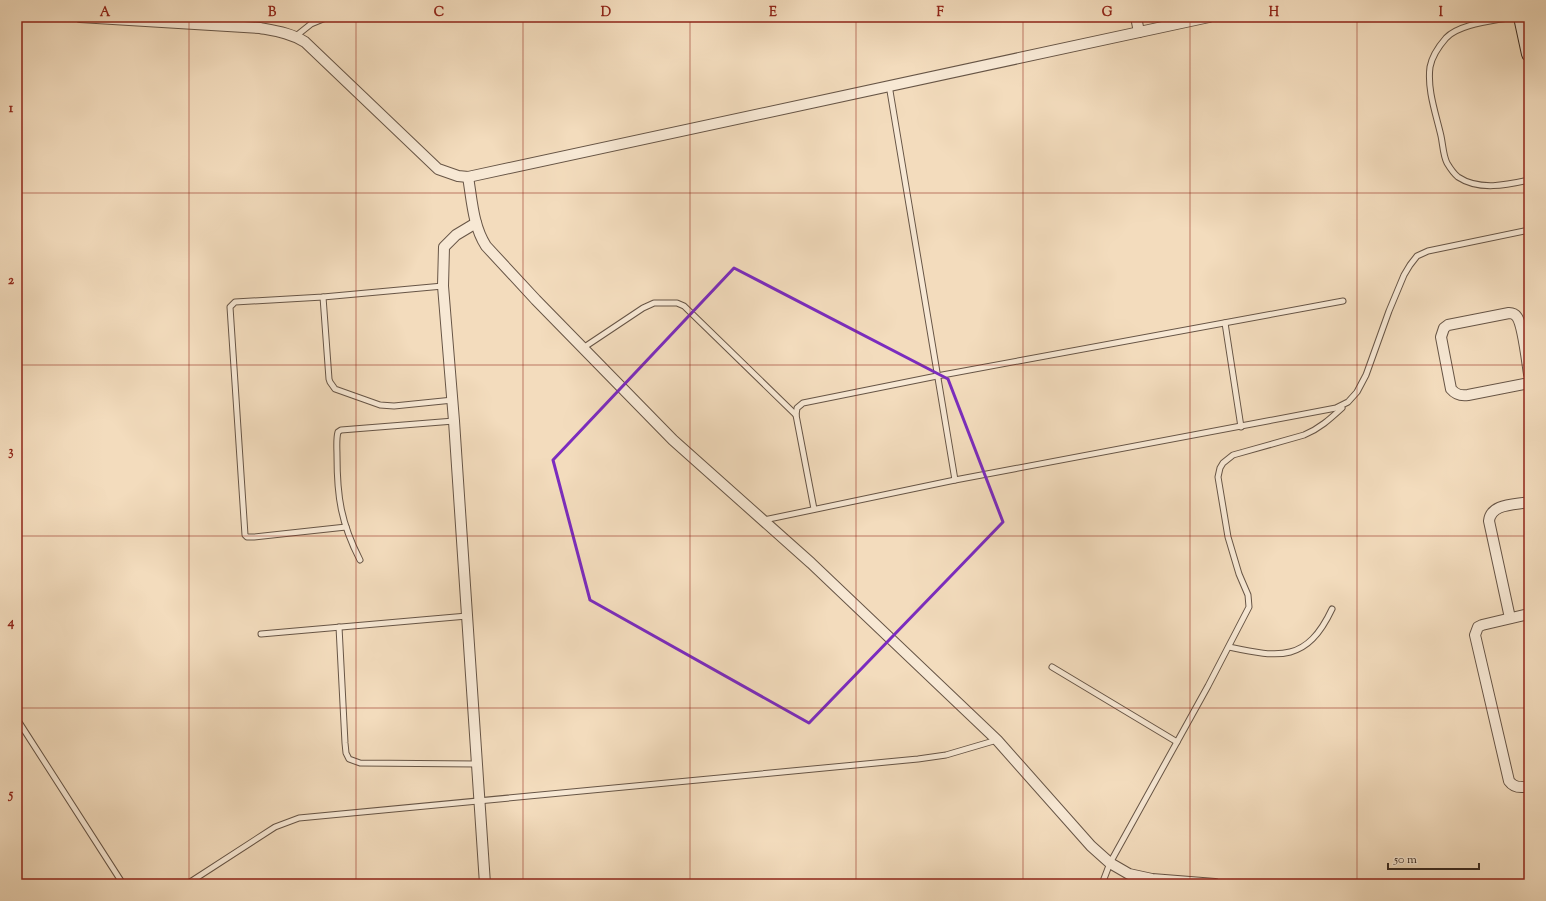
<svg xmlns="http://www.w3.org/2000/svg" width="1546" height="901" font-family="'Sorts Mill Goudy',serif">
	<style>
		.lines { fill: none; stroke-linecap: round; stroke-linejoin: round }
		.lane-casing { stroke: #675546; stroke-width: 7 }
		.street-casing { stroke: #675546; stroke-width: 12 }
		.secondary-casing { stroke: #38281f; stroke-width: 16 }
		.lane { stroke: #f7e8d4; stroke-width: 5 }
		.street { stroke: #f7e8d4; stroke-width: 10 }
		.secondary { stroke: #f7e8d4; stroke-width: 14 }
		.marked { fill: none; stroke: #7b2cbf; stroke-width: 3; stroke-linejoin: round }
		.grid { fill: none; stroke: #8f2418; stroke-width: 1; stroke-opacity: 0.55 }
		.neatline { fill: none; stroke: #8f2418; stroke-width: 1.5 }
		.grid-label { font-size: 13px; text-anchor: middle; font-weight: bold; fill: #8f2418 }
	</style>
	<rect width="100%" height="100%" fill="#f3dcbd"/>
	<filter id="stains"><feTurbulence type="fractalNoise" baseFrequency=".005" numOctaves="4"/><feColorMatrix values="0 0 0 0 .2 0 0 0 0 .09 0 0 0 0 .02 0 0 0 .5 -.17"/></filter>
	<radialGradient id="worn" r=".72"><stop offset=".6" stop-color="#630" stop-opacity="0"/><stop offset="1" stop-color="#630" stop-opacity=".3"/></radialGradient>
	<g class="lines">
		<g class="lane-casing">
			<g id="lane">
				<path d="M 1512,17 C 1493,21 1459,24 1446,38 C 1439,46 1432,56 1430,67 C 1427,90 1436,114 1441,136 C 1443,145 1443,155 1447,163 C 1450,168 1453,173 1458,177 C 1479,191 1507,185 1529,180"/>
				<polyline points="296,36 311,24 328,17"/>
				<polyline points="889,85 955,480"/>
				<polyline points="323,297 329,379 330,382 335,389 380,405 394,406 453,400"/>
				<polyline points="1225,323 1241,427"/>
				<polyline points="583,348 643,308 654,303 677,303 684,306 796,415"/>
				<polyline points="814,509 796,415 797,408 803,403 937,376 1343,301"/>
				<polyline points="764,520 955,480 1336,408 1348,402 1357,392 1366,375 1389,311 1404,275 1410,265 1417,256 1428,251 1529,230"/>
				<polyline points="346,527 254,537 247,537 245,535 230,307 235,302 323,297 443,286"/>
				<path d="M 360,560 C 341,523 337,497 337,456 C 337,448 336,439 338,432 L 341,430 L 454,421"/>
				<polyline points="339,627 345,743 346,753 349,759 360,763 476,764"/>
				<polyline points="261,634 467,616"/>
				<path d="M 1229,647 C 1280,658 1307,662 1332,609"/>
				<polyline points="1052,667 1177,742"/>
				<polyline points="17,719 123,884"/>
				<polyline points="187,884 275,827 299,818 918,759 946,755 997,740"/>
				<path d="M 1102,884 L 1110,863 L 1208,686 L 1249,607 L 1248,595 L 1239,574 L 1228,537 L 1218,477 L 1220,468 L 1223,463 L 1233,455 L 1304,435 C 1319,429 1330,419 1342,408"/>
			</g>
		</g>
		<g class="street-casing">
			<g id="street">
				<path d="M 80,17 L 260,28 C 276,31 291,33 305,42 L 438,169 L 458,176 L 468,177 L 1209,17"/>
				<polyline points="1136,17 1139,32"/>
				<path d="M 468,177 C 472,200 473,226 486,246 L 536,300 L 673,440 L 811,563 L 997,740 L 1091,846 L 1110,863 L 1129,874 L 1152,879 L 1215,884"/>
				<polyline points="476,223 456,235 444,247 443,286 454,421 485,884"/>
				<path d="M 1529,374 C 1527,362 1523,325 1517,317 C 1515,314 1512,313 1509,313 L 1448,325 L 1444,328 L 1441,337 L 1451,389 C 1456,395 1461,396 1468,395 L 1529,383"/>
				<path d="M 1529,614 L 1482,625 L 1478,627 L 1475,635 L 1509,781 C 1514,788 1521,788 1529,786"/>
				<path d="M 1510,618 L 1489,521 C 1491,503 1515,505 1529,502"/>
			</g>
		</g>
		<g class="secondary-casing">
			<polyline id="secondary" points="1521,17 1529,54"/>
		</g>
		<use href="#lane" class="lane"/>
		<use href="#street" class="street"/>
		<use href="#secondary" class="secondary"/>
	</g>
	<path class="marked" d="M 734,268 L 948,379 L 1003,522 L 809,723 L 590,600 L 553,460 Z"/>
	<path class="grid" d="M 189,17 L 189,884M 356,17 L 356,884M 523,17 L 523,884M 690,17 L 690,884M 856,17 L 856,884M 1023,17 L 1023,884M 1190,17 L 1190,884M 1357,17 L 1357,884M 17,193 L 1529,193M 17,365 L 1529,365M 17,536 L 1529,536M 17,708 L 1529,708"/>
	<rect width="1546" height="901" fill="none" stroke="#f3dcbd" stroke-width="44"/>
	<path d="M1388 863v6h91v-6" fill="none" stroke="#38281f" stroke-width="2"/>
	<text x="1394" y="863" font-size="12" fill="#38281f" stroke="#f7e8d4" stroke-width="3" paint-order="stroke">50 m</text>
	<rect x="22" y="22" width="1502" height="857" class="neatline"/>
	<g class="grid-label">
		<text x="105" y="16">A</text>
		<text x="272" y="16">B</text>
		<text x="439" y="16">C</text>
		<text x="606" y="16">D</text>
		<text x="773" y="16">E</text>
		<text x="940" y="16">F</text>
		<text x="1107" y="16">G</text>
		<text x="1274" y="16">H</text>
		<text x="1441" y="16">I</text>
		<text x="11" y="112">1</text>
		<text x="11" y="284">2</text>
		<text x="11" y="455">3</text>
		<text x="11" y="626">4</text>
		<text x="11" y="798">5</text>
	</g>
	<rect width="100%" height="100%" filter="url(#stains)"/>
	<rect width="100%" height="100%" fill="url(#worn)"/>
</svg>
